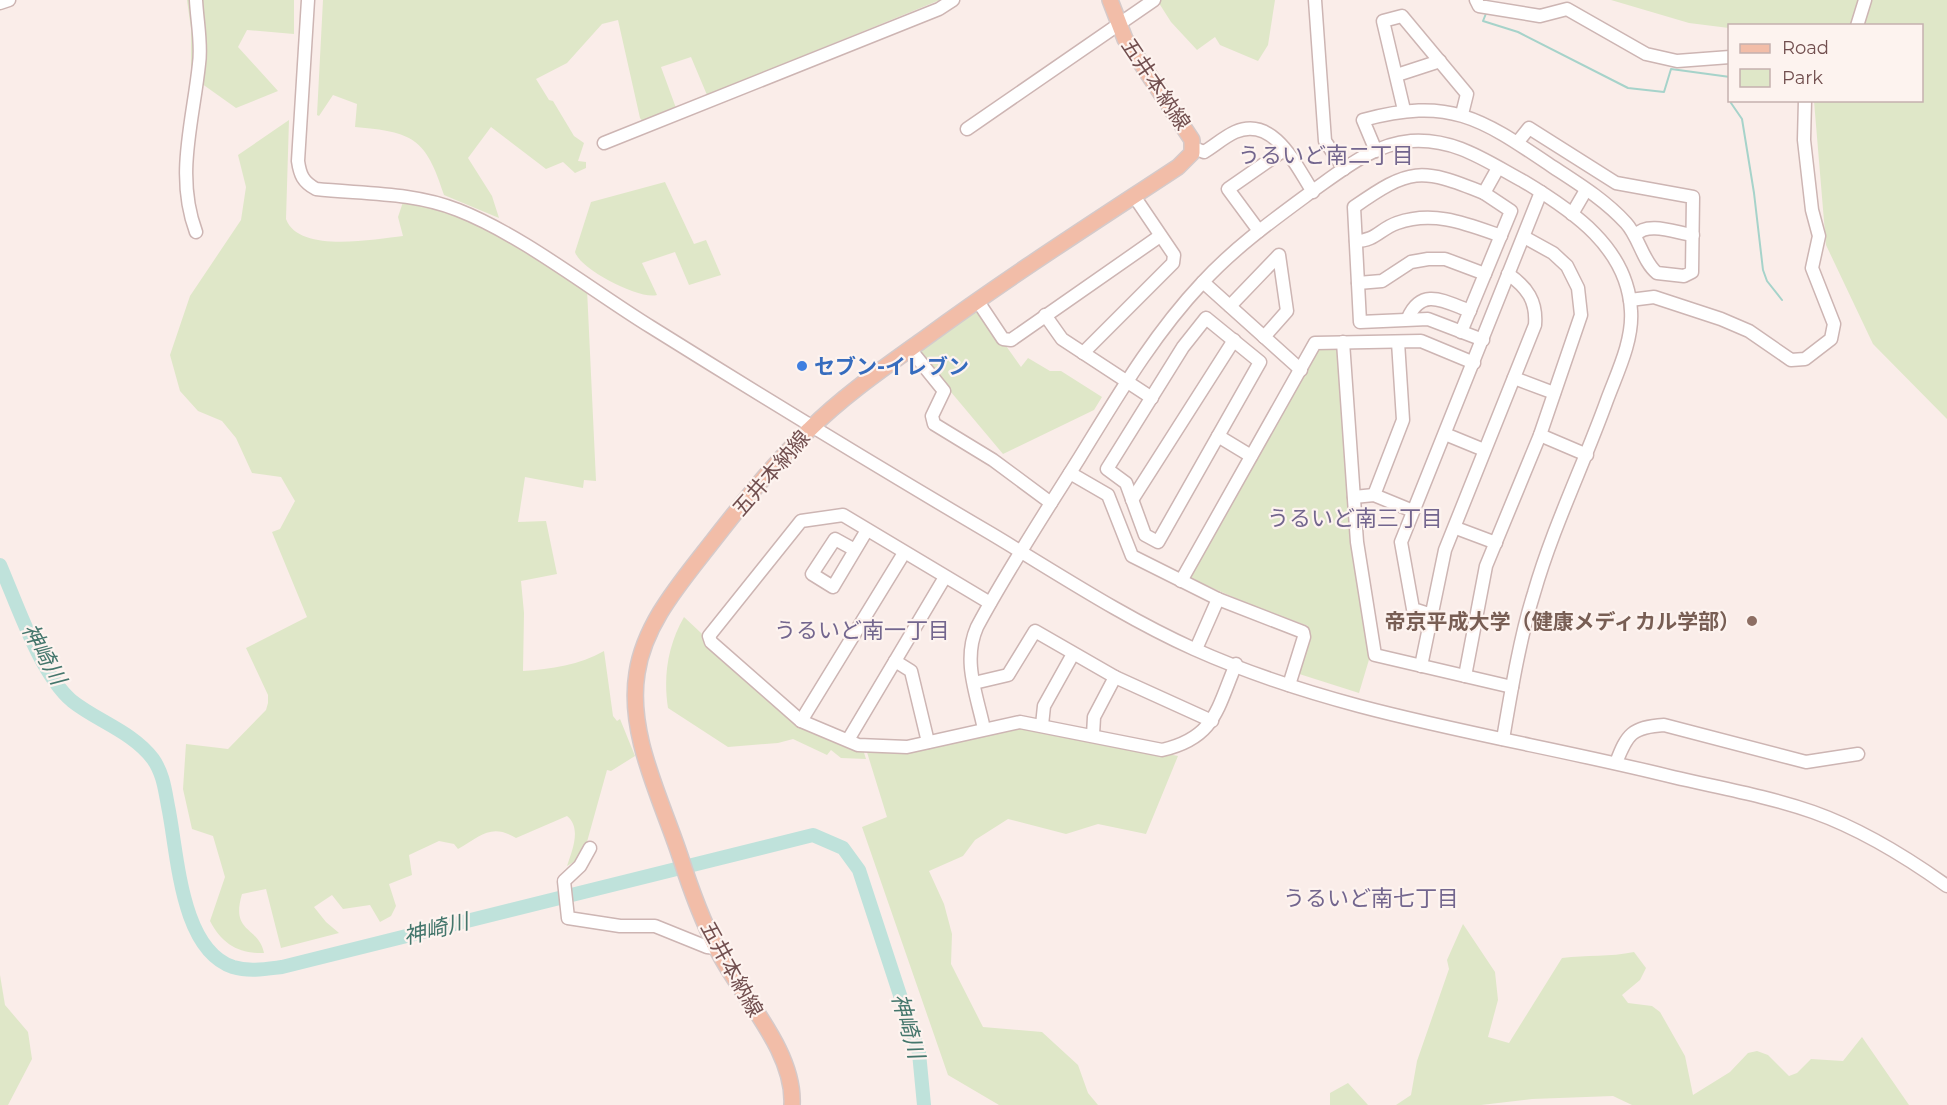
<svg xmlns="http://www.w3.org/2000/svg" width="1947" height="1105" font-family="Montserrat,'Noto Sans JP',sans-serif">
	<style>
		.green { fill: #dfe7c8 }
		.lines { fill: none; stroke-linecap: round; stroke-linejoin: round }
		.stream { stroke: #a6d3ca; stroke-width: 2 }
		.river { stroke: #bfe2db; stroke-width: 14 }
		.minor-casing { stroke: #cdb5b3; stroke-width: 15 }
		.major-casing { stroke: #d5caca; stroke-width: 18 }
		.minor { stroke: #fff; stroke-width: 12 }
		.major { stroke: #f2bda8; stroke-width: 15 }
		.shop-dot { fill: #3f7fe0; stroke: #fdf3ef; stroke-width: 2 }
		.education-dot { fill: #8d6e63; stroke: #fdf3ef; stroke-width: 2 }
		.labels { text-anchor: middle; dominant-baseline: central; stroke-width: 4.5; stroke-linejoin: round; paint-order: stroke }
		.street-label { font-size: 21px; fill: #724f4f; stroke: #fdf3ef }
		.shop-label { font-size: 21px; font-weight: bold; fill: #366cbe; stroke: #fdf3ef; text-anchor: start }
		.education-label { font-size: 21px; font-weight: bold; fill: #785e54; stroke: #fdf3ef; text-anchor: end }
		.neighbourhood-label { font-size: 22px; fill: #73668e; stroke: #fdf3ef }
		.water-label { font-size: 22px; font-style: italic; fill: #44766c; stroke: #fdf3ef }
	</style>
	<rect width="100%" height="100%" fill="#faede9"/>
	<g class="green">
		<polygon points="187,0 294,0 294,34 247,30 238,47 278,91 236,108 191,76 191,29"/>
		<path d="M 323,0 L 940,0 L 707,95 L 691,57 L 661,67 L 676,108 L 643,122 L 640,118 L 618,20 L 602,24 L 567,63 L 536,79 L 549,100 L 553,101 L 574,136 L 584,143 L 578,161 L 586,162 L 586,168 L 575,173 L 563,162 L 546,169 L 491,127 L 468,158 L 492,196 L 499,218 L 444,195 C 426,138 413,132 355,127 L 357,104 L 333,95 L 319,116 L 317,115 Z"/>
		<polygon points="1157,0 1275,0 1268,45 1258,61 1220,45 1215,37 1197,50 1171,22"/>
		<polygon points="1611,0 1947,0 1947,419 1873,344 1826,245 1814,101 1922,100 1922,26 1730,26 1729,28 1689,23"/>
		<path d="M 289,120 L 286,219 C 299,254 374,239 403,236 L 398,217 L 403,202 C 472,210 529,253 587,289 L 596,481 L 584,480 L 583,488 L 525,477 L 518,522 L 546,521 L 557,574 L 521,581 L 524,613 L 523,671 C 551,669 580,665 604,651 L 613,716 L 617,721 L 620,719 L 635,756 L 611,771 L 607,770 L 585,849 L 577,860 L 567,866 C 572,851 582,828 567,816 L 516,838 C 491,823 481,836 458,849 L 454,844 L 439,841 L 409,855 L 412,875 L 389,884 L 396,906 L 391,916 L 380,922 L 370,905 L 343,909 L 332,895 L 314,907 L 326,922 L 339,933 L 281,948 L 266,889 L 242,894 C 230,934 259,926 264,953 C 239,954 222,944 210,921 L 225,877 L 213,836 L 192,829 L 183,789 L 186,744 L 228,749 L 266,710 L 268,703 L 268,695 L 246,648 L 307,617 L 272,532 L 280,529 L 295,501 L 281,477 L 252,473 L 236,438 L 222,421 L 198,411 L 180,391 L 170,355 L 190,296 L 241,220 L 246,187 L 238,155 Z"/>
		<path d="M 665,182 L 694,244 L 706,240 L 721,275 L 689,285 L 675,252 L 642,263 L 657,295 C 639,300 580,269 575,252 L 591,202 Z"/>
		<polygon points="979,308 1021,367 1028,358 1050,371 1061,371 1102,397 1094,410 1003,454 914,348"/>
		<polygon points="1314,342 1338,343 1371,653 1359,693 1293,672 1308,626 1256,607 1187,577"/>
		<path d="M 684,617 L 778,705 L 861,743 L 866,759 L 841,758 L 831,750 L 827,755 L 793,739 L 778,743 L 728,747 L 668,708 C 663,676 668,645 684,617 Z"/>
		<polygon points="1022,726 1178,756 1146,834 1098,824 1066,834 1008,819 975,840 963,856 929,871 944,904 952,934 951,964 983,1027 1042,1032 1078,1065 1088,1093 1098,1105 999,1105 948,1075 862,827 887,817 866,749"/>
		<path d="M 1463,924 L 1495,972 L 1498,1000 L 1488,1037 L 1509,1043 L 1562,958 C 1587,955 1610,957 1634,952 L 1646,968 L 1640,980 L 1622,995 L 1628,1003 L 1652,1006 L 1660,1012 L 1685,1056 L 1693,1095 L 1730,1072 L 1748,1053 L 1757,1051 L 1768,1055 L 1789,1076 L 1797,1073 L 1811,1059 L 1843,1061 L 1862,1037 L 1909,1105 L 1632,1105 L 1613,1096 L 1532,1099 L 1481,1105 L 1396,1105 L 1411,1095 L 1417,1061 L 1449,969 L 1447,960 Z"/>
		<polygon points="0,975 5,1005 28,1032 32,1059 8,1105 0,1105"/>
		<polygon points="1348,1083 1368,1105 1371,1105 1330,1105 1330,1093"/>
	</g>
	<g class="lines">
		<g class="stream">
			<polyline points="1487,11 1483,21 1518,32 1628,88 1664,92 1671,69 1730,77"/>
			<polyline points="1731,103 1742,119 1754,193 1763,270 1767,281 1782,300"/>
		</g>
		<path class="river" d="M 0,565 C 17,604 40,674 72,701 C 97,721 133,732 153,759 C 163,773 165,790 168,806 C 178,854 180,949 233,967 C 249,972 266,969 282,967 L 813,835 L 843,848 L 859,870 L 919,1053 L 924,1105"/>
		<g class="minor-casing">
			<g id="minor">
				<path d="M 196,0 C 197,21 202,44 199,64 C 193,122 175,176 196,232"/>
				<path d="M 308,0 L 298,161 C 300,175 303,182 316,189 C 364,194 413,192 458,210 C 522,235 591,290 651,327 C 763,397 876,466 990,533 C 1057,573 1123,617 1194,649 C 1346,717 1513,737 1673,777 C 1720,788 1767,796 1813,812 C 1861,829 1905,856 1947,886"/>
				<polyline points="1315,0 1325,141 1344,169"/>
				<polyline points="1476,0 1479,6 1540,16 1567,9 1646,54 1677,61 1730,57"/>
				<polyline points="0,3 9,0"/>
				<polyline points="1857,26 1865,0"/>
				<polyline points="1397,75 1440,61"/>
				<polyline points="1404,110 1383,21 1402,16 1467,94 1462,114"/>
				<polyline points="967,129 1154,0"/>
				<polyline points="604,143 939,9 953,0"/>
				<path d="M 1194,148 L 1204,152 C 1214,146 1224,137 1235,132 C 1274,115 1296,166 1313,192"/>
				<path d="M 1376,151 L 1363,120 C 1451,96 1482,119 1553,167 C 1579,184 1605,200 1626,223 C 1639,237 1643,262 1657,273 L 1684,276 L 1692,272 L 1693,197 L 1616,183 L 1529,128 L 1517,143"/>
				<polyline points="1572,214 1586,190"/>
				<polyline points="1259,231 1228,189 1284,150"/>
				<path d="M 1636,235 C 1647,221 1677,233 1693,235"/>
				<path d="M 1356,241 C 1375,241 1380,229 1397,223 C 1434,210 1467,224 1501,236"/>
				<polyline points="1203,282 1301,370"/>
				<polyline points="1358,283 1382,281 1411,262 1428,259 1445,259 1485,274"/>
				<polyline points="977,300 1003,339 1011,340 1160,236"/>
				<polyline points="1630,300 1654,297 1721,319 1749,331 1791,360 1805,359 1831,339 1834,324 1812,268 1819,236 1812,210 1804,140 1805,100"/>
				<polyline points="1230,306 1279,255 1287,311 1264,337"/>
				<polyline points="1045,315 1062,339 1152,398"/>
				<polygon points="1206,318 1260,362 1158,542 1145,535 1126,483 1107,469 1183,347"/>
				<path d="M 1408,318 C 1422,286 1445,302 1470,311"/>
				<polyline points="1461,332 1511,211 1484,193"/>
				<path d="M 1483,340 L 1428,319 L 1360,322 L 1354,207 C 1410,168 1420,167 1484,193 L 1498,168"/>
				<polyline points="1343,342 1357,542 1375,655 1512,687"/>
				<polyline points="910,349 944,391 932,416 934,424 993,460 1051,503"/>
				<polyline points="1083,353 1173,263 1174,255 1134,196"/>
				<polyline points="1514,378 1554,393"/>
				<polyline points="1445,434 1484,450"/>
				<polyline points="1540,435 1587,455"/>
				<polyline points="1218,436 1251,456"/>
				<polyline points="1070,473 1108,495 1132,556 1218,599 1303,632 1304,637 1289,685"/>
				<polyline points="1374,495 1403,420 1398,342"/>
				<polyline points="1354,497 1374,495 1413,511"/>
				<polyline points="1132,500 1234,340"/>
				<polyline points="1456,528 1496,543"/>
				<polyline points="855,550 835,539 812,574 833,587 867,530"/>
				<polyline points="1181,581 1315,343 1421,341 1474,363"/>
				<path d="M 990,603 L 843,515 L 801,521 L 709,636 L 711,642 L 801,721 L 858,745 L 907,747 L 1020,722 L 1162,750 C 1215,738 1217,709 1236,664"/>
				<polyline points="1432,615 1413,609 1401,542 1541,192"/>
				<polyline points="1196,649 1218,599"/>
				<polyline points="895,661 911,671 928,742"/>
				<path d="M 1421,666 L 1445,550 L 1535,325 C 1537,301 1527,287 1508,274"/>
				<polyline points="1465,676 1486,566 1540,435 1581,315 1578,288 1567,266 1553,253 1524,237"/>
				<polyline points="974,683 1008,675 1035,631 1115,677 1212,721"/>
				<polyline points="801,721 904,553"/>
				<polyline points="1042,725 1044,706 1073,654"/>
				<path d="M 984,729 C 977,695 962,661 977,627 C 1008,569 1045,513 1080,457 C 1117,397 1153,335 1202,283 C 1234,248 1273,220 1311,192 C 1341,171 1373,144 1411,141 C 1455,138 1486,161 1523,181 C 1573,211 1628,248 1631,311 C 1633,341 1617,373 1607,400 C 1584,464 1553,527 1534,593 C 1520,637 1511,692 1503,739"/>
				<polyline points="1093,735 1094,717 1115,677"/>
				<polyline points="848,740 945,577"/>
				<path d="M 1616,763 C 1627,734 1632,727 1664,725 L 1806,762 L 1858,754"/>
				<polyline points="590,848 580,866 564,881 568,918 620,926 655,926 707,947 716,948"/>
			</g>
		</g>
		<g class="major-casing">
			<path id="major" d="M 792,1105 C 795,1049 739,995 716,947 C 701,918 690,887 680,856 C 661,798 627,734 637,673 C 644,626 677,587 705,551 C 738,509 770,467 809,430 C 843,396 885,367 924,339 C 1007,278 1093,223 1178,167 L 1192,153 L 1192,140 L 1125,39 L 1110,0"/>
		</g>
		<use href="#minor" class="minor"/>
		<use href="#major" class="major"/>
	</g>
	<circle class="shop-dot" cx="802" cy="366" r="6"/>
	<circle class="education-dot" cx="1752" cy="621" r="6"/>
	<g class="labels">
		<g class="street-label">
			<text transform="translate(1156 84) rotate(56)">五井本納線</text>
			<text transform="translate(771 473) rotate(-49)">五井本納線</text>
			<text transform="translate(732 969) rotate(61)">五井本納線</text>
		</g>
		<g class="shop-label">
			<text x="814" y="366">セブン-イレブン</text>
		</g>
		<g class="education-label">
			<text x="1740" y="621">帝京平成大学（健康メディカル学部）</text>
		</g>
		<g class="neighbourhood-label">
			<text x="1326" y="155">うるいど南二丁目</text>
			<text x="1355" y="518">うるいど南三丁目</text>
			<text x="862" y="630">うるいど南一丁目</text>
			<text x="1371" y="898">うるいど南七丁目</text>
		</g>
		<g class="water-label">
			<text transform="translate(44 654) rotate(61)">神崎川</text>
			<text transform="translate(436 929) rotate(-14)">神崎川</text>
			<text transform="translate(908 1026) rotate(74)">神崎川</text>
		</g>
	</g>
	<rect x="1728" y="24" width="195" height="78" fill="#fdf3ef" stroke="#c5b1af" stroke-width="1.5"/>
	<rect x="1740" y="44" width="30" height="9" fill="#f2bda8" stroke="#c5b1af" stroke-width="1.5"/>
	<text x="1782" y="54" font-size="18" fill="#724f4f">Road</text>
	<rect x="1740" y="69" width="30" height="18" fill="#dfe7c8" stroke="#c5b1af" stroke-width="1.5"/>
	<text x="1782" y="84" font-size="18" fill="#724f4f">Park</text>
</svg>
